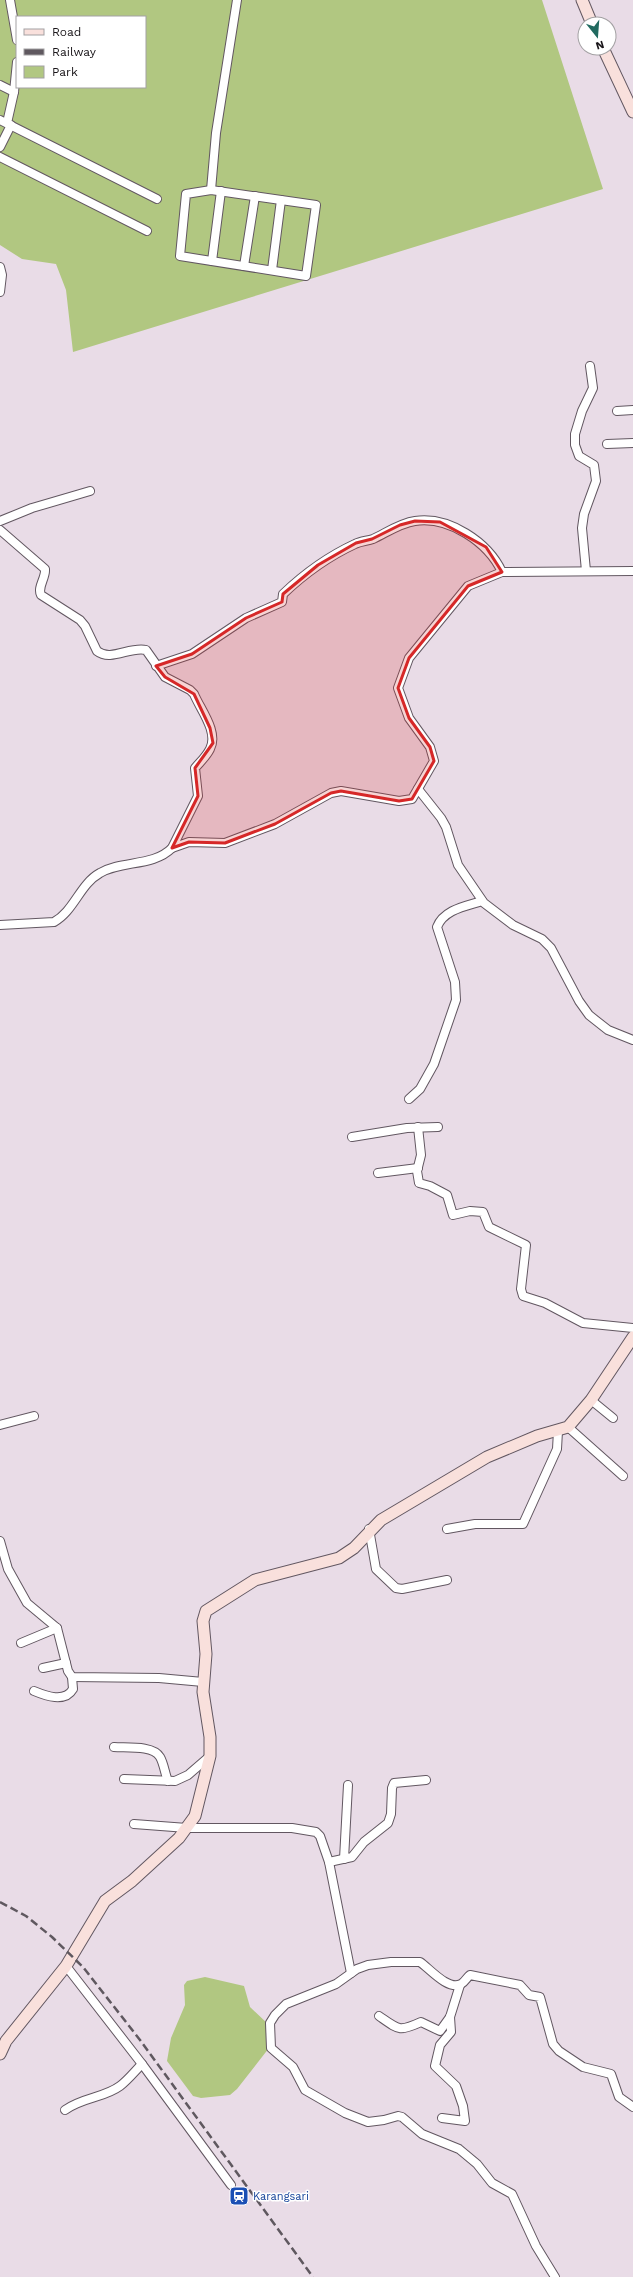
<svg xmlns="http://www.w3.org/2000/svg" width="633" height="2277" font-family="'Work Sans',sans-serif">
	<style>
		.green { fill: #b1c781; fill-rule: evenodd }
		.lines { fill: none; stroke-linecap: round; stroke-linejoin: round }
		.street-casing { stroke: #625761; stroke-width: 10 }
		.secondary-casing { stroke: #625761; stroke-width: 13 }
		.street { stroke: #fff; stroke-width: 8 }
		.secondary { stroke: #f9e0dc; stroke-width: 11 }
		.rail { stroke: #5f585f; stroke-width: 2.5; stroke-dasharray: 8 4; stroke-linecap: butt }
		.marked { fill: #d62828; fill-opacity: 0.2; stroke: #d62828; stroke-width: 3; stroke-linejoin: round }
		.labels { text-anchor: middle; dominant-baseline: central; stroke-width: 3; stroke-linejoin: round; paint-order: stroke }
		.transit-label { font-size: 11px; fill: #164399; stroke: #fff; text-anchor: start }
	</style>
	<rect width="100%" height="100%" fill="#e9dce7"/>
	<g class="green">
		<path d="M 0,0 L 542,0 L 603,189 L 73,352 L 66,290 L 56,264 L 22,259 L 0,245 ZM 17,17 L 145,17 L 145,87 L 17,87 Z"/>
		<polygon points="205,1977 244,1986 250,2007 268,2024 269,2048 237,2089 230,2095 201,2098 193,2096 167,2061 171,2038 185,2005 184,1985 187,1981"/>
	</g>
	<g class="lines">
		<g class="street-casing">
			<g id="street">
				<polyline points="10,0 17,40"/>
				<polyline points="0,85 14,92"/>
				<polyline points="0,120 157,199"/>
				<polyline points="7,123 14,92 17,62"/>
				<polyline points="0,147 11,125"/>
				<polyline points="0,157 147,231"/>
				<polygon points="211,190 316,205 306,276 180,256 186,194"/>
				<polyline points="211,190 216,133 237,0"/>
				<polyline points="212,261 221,191"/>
				<polyline points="244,266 255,196"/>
				<polyline points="0,267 2,275 0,292"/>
				<polyline points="272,270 281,200"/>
				<polyline points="617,411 633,410"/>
				<polyline points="607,444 633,443"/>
				<polyline points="0,521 32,508 90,491"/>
				<path d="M 0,530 L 45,569 C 46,578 37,587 41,595 L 80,620 L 85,626 L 97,651 C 111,662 130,646 146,650 L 165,677 L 190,690 L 194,694 C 200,709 219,732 210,749 C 206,757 200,762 195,768 L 198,796 L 172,848 L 189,842 L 225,843 L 275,824 L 331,793 L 341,791 L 399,801 L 412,799 L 434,761 L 430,747 L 409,718 L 398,688 L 409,658 L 468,586 L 502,572 L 633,571"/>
				<polyline points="586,571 582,528 584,514 596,481 594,465 579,456 575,445 575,434 582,411 593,388 590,366"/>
				<path d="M 156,666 L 192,654 L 246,618 L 282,602 L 283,594 C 303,575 329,556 355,544 C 361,541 367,541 373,539 C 386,533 400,523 415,521 C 449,516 488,542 502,572"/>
				<polyline points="418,789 441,818 446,827 458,865 484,903 513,925 542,939 551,948 579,1001 589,1015 608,1030 633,1040"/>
				<path d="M 0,925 L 54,922 C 74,911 80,884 100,873 C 122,860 153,867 172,848"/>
				<path d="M 409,1099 L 420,1089 L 434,1064 L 456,1000 L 455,982 L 437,927 C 444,909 467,906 482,901"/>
				<polyline points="418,1127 421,1155 417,1171 419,1183 430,1186 447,1195 453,1215 470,1211 483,1212 489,1227 526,1245 521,1289 523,1296 545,1303 583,1323 633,1328"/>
				<polyline points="352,1137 407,1128 438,1127"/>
				<polyline points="378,1173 418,1168"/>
				<polyline points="591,1400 613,1418"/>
				<polyline points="0,1425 34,1416"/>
				<polyline points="568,1427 623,1476"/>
				<polyline points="369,1529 376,1569 396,1588 402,1589 447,1580"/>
				<polyline points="447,1529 475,1524 523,1524 557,1449 558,1431"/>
				<polyline points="0,1541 8,1569 27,1603 57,1628 68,1671 72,1677 159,1678 203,1682"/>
				<polyline points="21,1643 57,1628"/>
				<polyline points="43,1668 66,1663"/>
				<path d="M 34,1691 C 46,1696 65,1703 73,1689 L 72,1677"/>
				<path d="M 114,1747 C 126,1748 153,1745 160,1757 C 164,1764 165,1774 168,1781"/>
				<polyline points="124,1779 175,1781 188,1775 210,1756"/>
				<polyline points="134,1824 187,1828 292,1828 316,1832 320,1836 329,1862 351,1973"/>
				<polyline points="344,1859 348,1785"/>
				<polyline points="329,1862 352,1857 364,1842 388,1823 391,1814 392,1788 394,1783 426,1780"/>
				<polyline points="66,1966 142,2064 231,2185"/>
				<path d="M 379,2016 C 399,2030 399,2032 421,2022 L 440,2031 L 450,2017 L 460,1985"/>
				<path d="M 65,2110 C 83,2097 104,2098 120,2086 C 128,2080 135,2071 142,2064"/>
				<polyline points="442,2118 465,2121 463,2106 456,2086 435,2066 440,2045 451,2032 450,2017"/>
				<path d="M 555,2277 L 536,2246 L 512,2194 L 492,2183 L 477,2164 L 459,2149 L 422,2134 L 402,2117 L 398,2116 L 384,2120 L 368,2122 L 345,2113 L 305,2090 L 293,2067 L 271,2048 L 270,2023 L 275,2015 L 286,2004 L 336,1984 L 357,1969 L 368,1965 L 391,1962 L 420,1962 C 429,1968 448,1991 461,1984 C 465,1982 467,1977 470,1975 L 520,1985 L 529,1995 L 540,1997 L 553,2044 L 559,2051 L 583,2067 L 611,2074 L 619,2097 L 633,2107"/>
			</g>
		</g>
		<g class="secondary-casing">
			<g id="secondary">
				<polyline points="582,0 592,24"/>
				<polyline points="603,48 633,112"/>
				<polyline points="0,2054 6,2041 66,1966 105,1901 132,1881 179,1838 195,1816 210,1756 210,1737 203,1692 206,1654 203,1621 206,1611 255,1580 339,1558 354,1548 381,1520 487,1457 537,1436 568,1427 591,1400 633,1337"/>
			</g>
		</g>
		<use href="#street" class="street"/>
		<use href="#secondary" class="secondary"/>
		<polyline class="rail" points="0,1902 26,1916 52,1937 83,1967 140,2040 313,2277"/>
	</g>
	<path class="marked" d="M 415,521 L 440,522 L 486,547 L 502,572 L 468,586 L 409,658 L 398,688 L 409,718 L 430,747 L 434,761 L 412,799 L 399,801 L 341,791 L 331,793 L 275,824 L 225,843 L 189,842 L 172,848 L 198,796 L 195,768 L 213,743 L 210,728 L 194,694 L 165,677 L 156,666 L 192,654 L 246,618 L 282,602 L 283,594 L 318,565 L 356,543 L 372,539 L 400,525 Z"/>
	<defs>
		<g id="station-square" transform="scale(1)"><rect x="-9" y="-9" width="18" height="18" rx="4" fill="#1a4fb4" stroke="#fff"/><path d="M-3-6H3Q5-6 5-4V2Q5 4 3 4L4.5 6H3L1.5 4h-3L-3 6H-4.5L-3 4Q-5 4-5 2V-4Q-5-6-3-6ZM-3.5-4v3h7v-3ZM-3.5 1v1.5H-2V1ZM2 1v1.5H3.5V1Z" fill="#fff"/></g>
	</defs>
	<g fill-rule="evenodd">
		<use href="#station-square" x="239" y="2196"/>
	</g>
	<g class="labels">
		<g class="transit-label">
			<text x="253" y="2196">Karangsari</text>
		</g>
	</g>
	<rect x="16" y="16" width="130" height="72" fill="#ffffff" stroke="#a3a1a3"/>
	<rect x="24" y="29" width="20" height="6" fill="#f9e0dc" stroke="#a3a1a3"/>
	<text x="52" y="36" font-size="12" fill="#191519">Road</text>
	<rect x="24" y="49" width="20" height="6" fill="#5f585f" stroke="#a3a1a3"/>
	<text x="52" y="56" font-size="12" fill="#191519">Railway</text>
	<rect x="24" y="66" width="20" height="12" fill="#b1c781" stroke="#a3a1a3"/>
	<text x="52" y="76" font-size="12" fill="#191519">Park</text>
	<g transform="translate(597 36) rotate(163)"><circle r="19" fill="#ffffff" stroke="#a3a1a3"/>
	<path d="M0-3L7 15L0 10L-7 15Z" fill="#216a60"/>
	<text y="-6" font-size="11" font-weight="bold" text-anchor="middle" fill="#191519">N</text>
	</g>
</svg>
